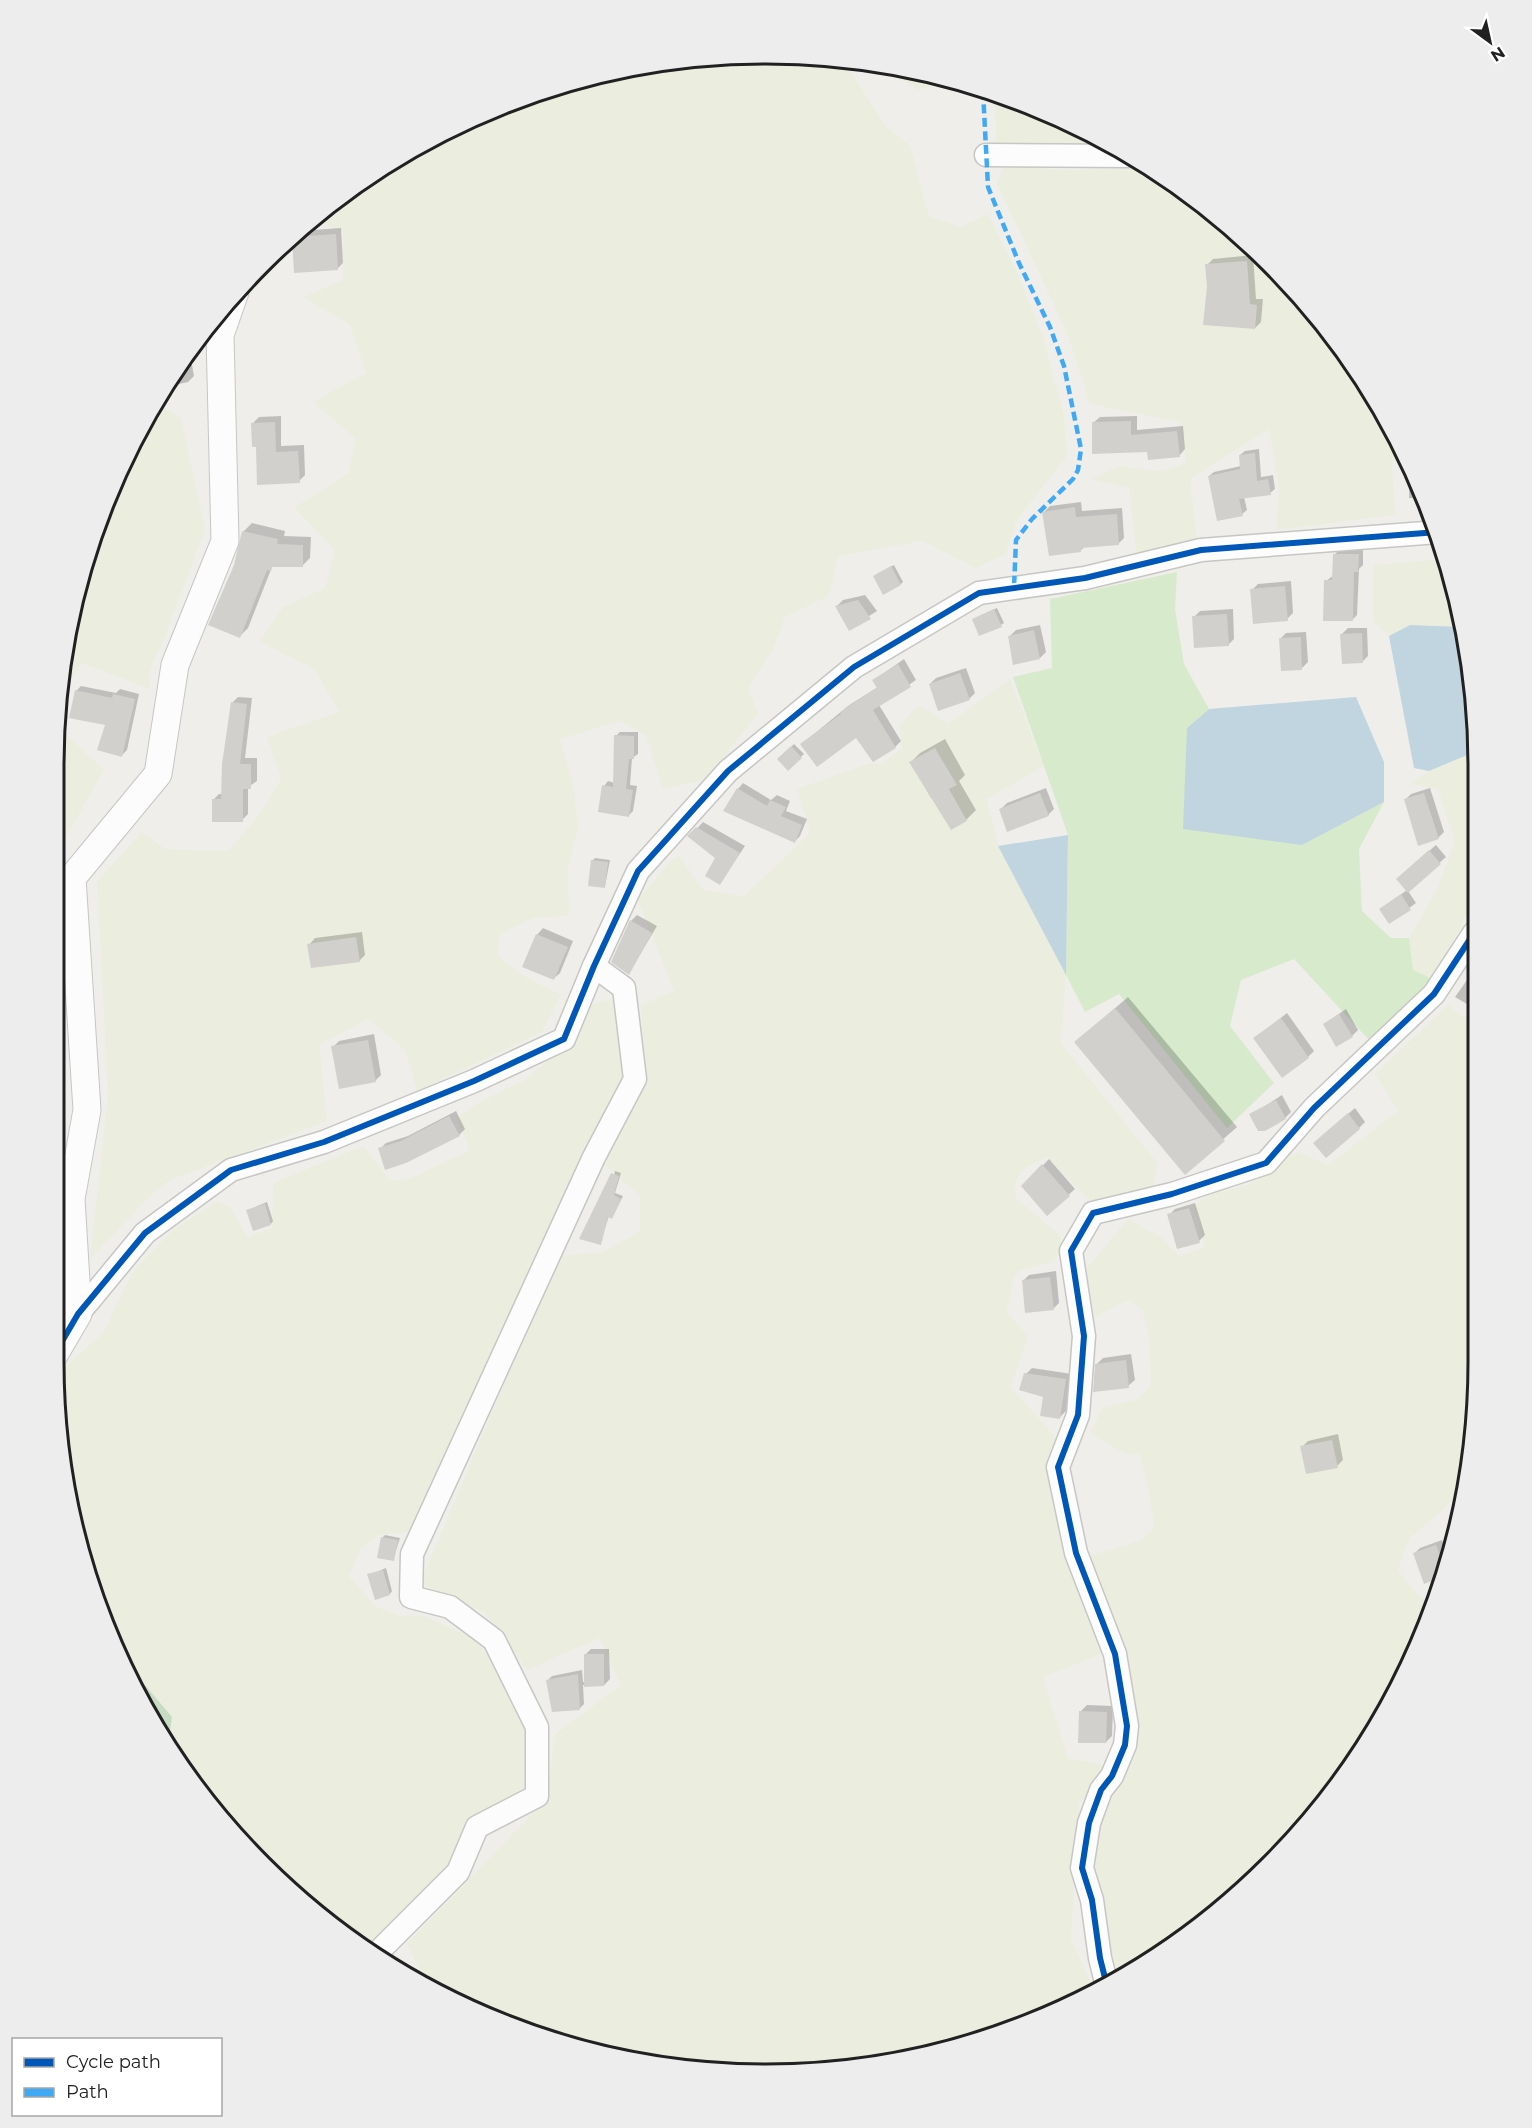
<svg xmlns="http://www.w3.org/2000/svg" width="1532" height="2128" font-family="Montserrat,sans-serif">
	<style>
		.farmland { fill: #ebeedf }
		.grass { fill: #d8eacc }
		.forest { fill: #c7dcc2 }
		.water { fill: #c0d5e0 }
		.shadow { fill: #0003 }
		.building { fill: #d2d0cd }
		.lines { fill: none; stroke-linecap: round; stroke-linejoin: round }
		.minor-casing { stroke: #c6c6c4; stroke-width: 25 }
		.tertiary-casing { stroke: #c6c6c4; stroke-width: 29 }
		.minor { stroke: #fdfcfc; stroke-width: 22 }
		.tertiary { stroke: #fdfcfc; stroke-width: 27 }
		.quiet { stroke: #3fa9f5; stroke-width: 4.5; stroke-dasharray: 9 4.5; stroke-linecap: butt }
		.cycleway-casing { stroke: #fff; stroke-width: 10 }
		.cycleway { stroke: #0057b8; stroke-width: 6 }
		.rim { fill: none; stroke: #212121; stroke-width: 3 }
	</style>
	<rect width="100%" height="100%" fill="#efeeeb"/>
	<g class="farmland">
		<polygon points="813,56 844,61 885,125 910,146 929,216 961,227 988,214 1019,276 1043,337 1064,416 1067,456 1017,520 1006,554 976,568 922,541 838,556 829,596 785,617 773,649 748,689 758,713 706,780 663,789 646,736 620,721 560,739 574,788 578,829 568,867 569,916 533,918 499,935 498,956 520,974 561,995 542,1032 417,1091 405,1050 368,1019 319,1045 327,1121 170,1180 151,1195 90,1259 108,1095 97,881 142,832 165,849 228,851 258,816 281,779 267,737 339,712 315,670 259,641 283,607 325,588 335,550 294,508 349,473 355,438 313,402 366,373 350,325 303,297 343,280 343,232 325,224 301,228 410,149 537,92 673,60"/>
		<polygon points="881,67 940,77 940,83 919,90"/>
		<polygon points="995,95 1081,128 1109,145 996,148"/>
		<polygon points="1003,166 1070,170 1146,168 1200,201 1302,297 1405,451 1408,459 1392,461 1395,515 1276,530 1279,489 1269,429 1190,479 1198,546 1137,558 1129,488 1091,479 1120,466 1160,471 1186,463 1180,422 1090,404 1066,330 997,184"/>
		<polygon points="158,398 165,409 181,418 205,529 167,632 150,669 150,689 82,663 61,694 68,627 108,494"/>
		<polygon points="1445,559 1461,627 1410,625 1389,636 1373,621 1373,565"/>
		<polygon points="1010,679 1044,766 987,799 998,846 1066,975 1061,1043 1158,1164 1153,1187 1090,1201 1047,1157 1025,1168 1015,1182 1016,1198 1061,1236 1059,1255 1053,1262 1020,1270 1014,1277 1007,1312 1028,1337 1011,1387 1056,1438 1072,1570 1109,1651 1043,1677 1068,1758 1108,1766 1079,1805 1071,1940 1095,1992 1039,2020 859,2068 673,2068 537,2036 451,2001 425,1983 407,1943 546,1800 555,1734 621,1685 599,1638 527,1670 484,1612 420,1583 558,1256 603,1252 640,1231 640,1195 598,1160 645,1078 641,1005 674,991 638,900 671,860 679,856 703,890 744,896 810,833 797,789 873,762 881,764 902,748 899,726 914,710 921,706 949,723"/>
		<polygon points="58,728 104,770 54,858 54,766"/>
		<polygon points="1472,753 1473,909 1468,912 1433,979 1413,970 1409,938 1437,889 1455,842 1438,789 1408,784 1429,771"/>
		<polygon points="54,920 67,973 54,979"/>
		<polygon points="620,997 628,1057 620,1088 557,1207 420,1531 379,1535 361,1549 349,1576 375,1606 400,1616 423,1615 477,1640 509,1684 541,1765 492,1829 401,1921 369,1946 296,1897 174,1757 168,1746 172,1717 138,1677 130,1676 108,1635 78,1547 56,1381 62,1369 103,1333 134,1269 174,1229 217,1201 230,1207 247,1237 272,1228 273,1183 363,1146 390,1180 409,1179 470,1150 456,1118 483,1100 525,1080 570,1041 592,1004"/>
		<polygon points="1448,1005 1466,1018 1474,1011 1476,1408 1464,1483 1446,1507 1409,1539 1398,1570 1412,1589 1431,1605 1404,1677 1331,1796 1235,1898 1112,1984 1091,1855 1099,1808 1136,1729 1085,1557 1139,1541 1154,1528 1150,1497 1139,1453 1127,1455 1090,1433 1102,1408 1136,1400 1151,1385 1149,1338 1142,1310 1129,1300 1095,1317 1085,1270 1128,1219 1161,1237 1179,1256 1205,1247 1194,1207 1210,1194 1247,1185 1281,1161 1298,1152 1328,1165 1398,1111 1375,1074"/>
	</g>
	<polygon class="grass" points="1177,572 1175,609 1184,664 1209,709 1187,728 1302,845 1384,802 1359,849 1362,911 1391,938 1409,938 1413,970 1433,979 1370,1041 1294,959 1241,980 1230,1026 1274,1083 1227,1128 1119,994 1085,1012 1066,975 1068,835 1013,677 1052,668 1050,599"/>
	<polygon class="forest" points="130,1676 138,1677 172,1717 168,1746"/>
	<g class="water">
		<polygon points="1410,625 1461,627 1472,673 1472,753 1429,771 1414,768 1389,636"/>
		<polygon points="1356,697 1384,762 1384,802 1302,845 1183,829 1187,728 1209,709"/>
		<polygon points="1068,835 1066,975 998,846"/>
	</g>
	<g class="shadow">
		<polygon points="341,228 343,263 337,269 293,237 299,231"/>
		<polygon points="1253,255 1256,299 1263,299 1261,322 1255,328 1208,286 1207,265 1213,259"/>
		<polygon points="190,354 194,376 188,382 166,387"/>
		<polygon points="281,416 281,446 304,445 305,475 299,481 257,445 253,423 259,417"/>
		<polygon points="1137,416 1137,430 1183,426 1185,449 1179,456 1148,450 1093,423 1100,417"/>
		<polygon points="1259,449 1261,477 1273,475 1275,489 1270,493 1244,497 1247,510 1242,514 1209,476 1214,472 1241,466 1240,455 1245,451"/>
		<polygon points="1410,463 1424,498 1409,498"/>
		<polygon points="1081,502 1082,511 1122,508 1124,538 1118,544 1084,547 1081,550 1044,512 1050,506"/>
		<polygon points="252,523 285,531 284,536 311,537 310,558 302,566 274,565 272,567 248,628 240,636 235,566 244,531"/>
		<polygon points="1340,549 1363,550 1363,565 1359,569 1357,615 1352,620 1326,581 1334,575 1335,554"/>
		<polygon points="894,565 903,582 901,584 877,574"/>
		<polygon points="1291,581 1293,613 1287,619 1252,590 1258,584"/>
		<polygon points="865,595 877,611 849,629 837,606 843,600"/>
		<polygon points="997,608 1004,623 1001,625 974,619"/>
		<polygon points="1233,609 1234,639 1228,645 1194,617 1200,611"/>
		<polygon points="1040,625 1046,652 1040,658 1009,637 1016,630"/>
		<polygon points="1348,628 1367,628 1368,656 1362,662 1342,634"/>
		<polygon points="1306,632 1308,662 1302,668 1280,639 1286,633"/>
		<polygon points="904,659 916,680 879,705 901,741 895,747 857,736 802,744 848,706 878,687 874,680"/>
		<polygon points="966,668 975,693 969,699 930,684 936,678"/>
		<polygon points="81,686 116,693 120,689 139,694 127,750 122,755 106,724 76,691"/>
		<polygon points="238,697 252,698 245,758 257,758 257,781 248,787 248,814 242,820 213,800 219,794 223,794 232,703"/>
		<polygon points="620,732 638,732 638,754 632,758 630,785 637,786 633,811 628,816 604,786 608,781 615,783 616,736"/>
		<polygon points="945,739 965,775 959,781 976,810 966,820 933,796 931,798 911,762 920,753"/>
		<polygon points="794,744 804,754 788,769 779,759"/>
		<polygon points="743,783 771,800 777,795 790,801 786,811 807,819 800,836 795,841 738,789"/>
		<polygon points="1046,788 1054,809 1048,815 1001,809 1007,803"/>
		<polygon points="1430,788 1444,832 1438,838 1405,800 1411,794"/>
		<polygon points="703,822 745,846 720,883 717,858 690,836"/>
		<polygon points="1436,845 1446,857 1408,891 1416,903 1390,922 1381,909 1407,890 1404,873"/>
		<polygon points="595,858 610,860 605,886 592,861"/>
		<polygon points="637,915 657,926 629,973 631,921"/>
		<polygon points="543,928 573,941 560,973 553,979 537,935"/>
		<polygon points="362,932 365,955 359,961 309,945 315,938"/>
		<polygon points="1474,970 1474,995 1467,1004 1455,997"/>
		<polygon points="1128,997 1237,1127 1185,1173 1076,1042"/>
		<polygon points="1346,1009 1358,1030 1352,1036 1324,1024"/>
		<polygon points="1287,1013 1314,1051 1308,1057 1255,1038"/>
		<polygon points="374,1034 381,1075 375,1081 333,1047 339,1041"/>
		<polygon points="1282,1095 1291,1112 1285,1118 1251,1115"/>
		<polygon points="1355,1108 1365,1122 1359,1128 1321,1137"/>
		<polygon points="456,1111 465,1129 459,1135 380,1149 386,1143 408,1136"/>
		<polygon points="1049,1159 1075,1189 1047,1214 1023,1186"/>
		<polygon points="615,1171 621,1173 615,1193 623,1196 614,1214 609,1216 600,1243"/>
		<polygon points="267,1202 273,1221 271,1224 248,1210"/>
		<polygon points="1195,1203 1205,1235 1199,1241 1169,1215 1175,1209"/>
		<polygon points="1056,1271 1059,1303 1053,1309 1023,1281 1029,1275"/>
		<polygon points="1131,1354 1135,1380 1128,1386 1097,1364 1103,1358"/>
		<polygon points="1032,1368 1072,1374 1066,1411 1060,1417 1026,1374"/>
		<polygon points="1338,1434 1343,1460 1337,1466 1302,1447 1308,1441"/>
		<polygon points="385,1535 400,1538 393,1560 383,1537"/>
		<polygon points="1442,1540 1449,1559 1443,1575 1425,1582 1414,1554 1420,1548"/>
		<polygon points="386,1568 392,1591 390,1594 369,1575"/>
		<polygon points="591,1649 609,1649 610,1679 604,1685 583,1685 584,1704 579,1709 547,1681 552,1676 582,1670 583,1682 585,1682 585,1655"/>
		<polygon points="1087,1705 1113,1706 1112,1736 1106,1742 1080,1712"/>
	</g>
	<g class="building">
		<polygon points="336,234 338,270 294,273 292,237"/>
		<polygon points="1247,261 1250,304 1257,305 1255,329 1203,325 1207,286 1205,264"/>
		<polygon points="1131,421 1131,435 1177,431 1180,457 1148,460 1147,452 1092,454 1092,422"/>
		<polygon points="275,422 276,452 298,451 300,483 257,485 256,447 252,447 251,423"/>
		<polygon points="1255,453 1257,481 1268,479 1271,495 1239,499 1243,516 1217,521 1208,476 1240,469 1239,455"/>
		<polygon points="1075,507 1076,517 1117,514 1119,545 1081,548 1081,552 1049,556 1042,512"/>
		<polygon points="242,531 278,539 277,544 303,545 303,567 272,567 271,571 267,570 240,638 208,625 234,565"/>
		<polygon points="1333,554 1359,554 1358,572 1354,572 1353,621 1323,621 1324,580 1332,580"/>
		<polygon points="891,566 901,585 883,595 873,576"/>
		<polygon points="1285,586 1288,621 1253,624 1250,589"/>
		<polygon points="858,600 871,619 849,631 835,606"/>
		<polygon points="994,609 1002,627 979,636 972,619"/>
		<polygon points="1227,614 1229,646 1194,648 1192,616"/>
		<polygon points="1034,630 1040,659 1013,665 1008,636"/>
		<polygon points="1362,633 1363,663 1342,664 1340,634"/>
		<polygon points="1301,637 1302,670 1281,671 1279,638"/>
		<polygon points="898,664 911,687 873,710 896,748 873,762 856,738 817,767 800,744 841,714 840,712 877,688 872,680"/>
		<polygon points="960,673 970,700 938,711 929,684"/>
		<polygon points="75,690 112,698 113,694 135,699 122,757 97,750 105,725 69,718"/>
		<polygon points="231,702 247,704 240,764 251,764 251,789 243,789 243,822 212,822 212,799 221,799 222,764"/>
		<polygon points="614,735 634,736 634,759 629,759 626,789 633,790 629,817 598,812 602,785 613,787"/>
		<polygon points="791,746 802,758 788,771 777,759"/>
		<polygon points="935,748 957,785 949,789 967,821 951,830 909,762"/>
		<polygon points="737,788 767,806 770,800 786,807 781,816 802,825 795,843 723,811"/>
		<polygon points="1040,793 1049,816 1007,832 999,809"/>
		<polygon points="1424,793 1439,839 1418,846 1404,799"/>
		<polygon points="696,827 740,853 720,885 705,876 715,858 687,836"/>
		<polygon points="1429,850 1441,864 1408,893 1396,879"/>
		<polygon points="591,860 608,862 605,888 588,886"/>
		<polygon points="1401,894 1411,910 1389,924 1379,909"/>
		<polygon points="630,920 652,933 629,975 611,962"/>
		<polygon points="536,934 568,947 554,980 522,967"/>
		<polygon points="356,937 360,962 311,968 307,944"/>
		<polygon points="1115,1008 1225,1141 1185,1175 1074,1042"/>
		<polygon points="1339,1014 1353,1037 1336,1047 1323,1024"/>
		<polygon points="1281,1018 1309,1058 1282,1078 1253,1038"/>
		<polygon points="368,1040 376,1082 339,1089 331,1046"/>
		<polygon points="1276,1100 1286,1119 1265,1131 1258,1131 1249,1114"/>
		<polygon points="1348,1113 1360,1129 1326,1158 1313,1143"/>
		<polygon points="449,1116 460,1136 406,1163 385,1170 378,1148 401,1141"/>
		<polygon points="1042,1164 1070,1196 1047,1216 1021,1186"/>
		<polygon points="611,1173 619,1176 614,1195 621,1199 612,1219 608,1217 601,1245 579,1239"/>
		<polygon points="265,1204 271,1225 253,1231 246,1210"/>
		<polygon points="1189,1208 1200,1243 1177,1249 1167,1214"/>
		<polygon points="1050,1277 1054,1310 1025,1313 1022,1280"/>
		<polygon points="1126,1360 1129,1388 1093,1392 1095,1364"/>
		<polygon points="1024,1373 1066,1379 1060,1419 1040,1416 1043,1397 1019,1390"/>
		<polygon points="1332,1440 1338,1468 1306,1474 1300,1446"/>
		<polygon points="381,1537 398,1540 394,1561 377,1558"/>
		<polygon points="1436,1545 1445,1569 1442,1577 1424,1584 1413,1553"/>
		<polygon points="383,1570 390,1595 375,1600 367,1574"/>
		<polygon points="584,1654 604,1654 604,1686 584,1687"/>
		<polygon points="578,1674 580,1710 552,1712 546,1680"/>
		<polygon points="1079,1711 1107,1712 1106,1743 1078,1743"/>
	</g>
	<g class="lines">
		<g class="minor-casing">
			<g id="minor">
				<polyline points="986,155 1127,156"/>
				<polyline points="78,1314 145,1233 231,1170 324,1142 474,1081 564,1039 594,966 638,871 728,771 854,667 979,593 1085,578 1201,550 1438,532"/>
				<polyline points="378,1952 458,1872 477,1827 537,1796 537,1727 494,1640 450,1607 411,1597 412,1554 594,1157 635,1079 624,988 594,966"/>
				<polyline points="1107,1986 1100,1958 1092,1900 1082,1868 1089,1823 1101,1790 1112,1776 1125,1745 1127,1726 1115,1654 1076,1553 1058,1467 1078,1415 1084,1336 1071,1251 1093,1213 1172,1194 1266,1163 1314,1108 1434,994 1474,933"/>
			</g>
		</g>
		<g class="tertiary-casing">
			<polyline id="tertiary" points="54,1355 78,1314 71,1199 87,1110 72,878 158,774 175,665 225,541 220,335 235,292"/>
		</g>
		<use href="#minor" class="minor"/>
		<use href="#tertiary" class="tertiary"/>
		<polyline class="quiet" points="983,91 988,187 1019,263 1050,327 1064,366 1081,449 1078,470 1073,479 1032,519 1016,540 1014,588"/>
		<g class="cycleway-casing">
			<g id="cycleway">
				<polyline points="54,1355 78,1314 145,1233 231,1170 324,1142 474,1081 564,1039 594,966 638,871 728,771 854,667 979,593 1085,578 1201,550 1438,532"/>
				<polyline points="1107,1986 1100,1958 1092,1900 1082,1868 1089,1823 1101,1790 1112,1776 1125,1745 1127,1726 1115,1654 1076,1553 1058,1467 1078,1415 1084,1336 1071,1251 1093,1213 1172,1194 1266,1163 1314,1108 1434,994 1474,933"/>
			</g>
		</g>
		<use href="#cycleway" class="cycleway"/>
	</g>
	<path d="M0 0H1532V2128H0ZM766 64H766A702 702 0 0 1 1468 766V1362A702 702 0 0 1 766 2064H766A702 702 0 0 1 64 1362V766A702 702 0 0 1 766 64Z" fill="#ededed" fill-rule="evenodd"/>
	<path class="rim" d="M766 64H766A702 702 0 0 1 1468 766V1362A702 702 0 0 1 766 2064H766A702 702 0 0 1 64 1362V766A702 702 0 0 1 766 64Z"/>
	<rect x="12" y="2038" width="210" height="78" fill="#ffffff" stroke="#a6a6a6" stroke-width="1.5"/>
	<rect x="24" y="2058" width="30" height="9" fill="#0057b8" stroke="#a6a6a6" stroke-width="1.5"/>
	<text x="66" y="2068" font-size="18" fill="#212121">Cycle path</text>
	<rect x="24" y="2088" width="30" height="9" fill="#3fa9f5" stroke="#a6a6a6" stroke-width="1.5"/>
	<text x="66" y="2098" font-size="18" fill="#212121">Path</text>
	<g transform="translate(1490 42) rotate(147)" stroke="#ffffff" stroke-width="4.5" paint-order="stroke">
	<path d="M0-4.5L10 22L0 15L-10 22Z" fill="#212121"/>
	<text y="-9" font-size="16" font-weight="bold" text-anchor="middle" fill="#212121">N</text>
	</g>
</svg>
